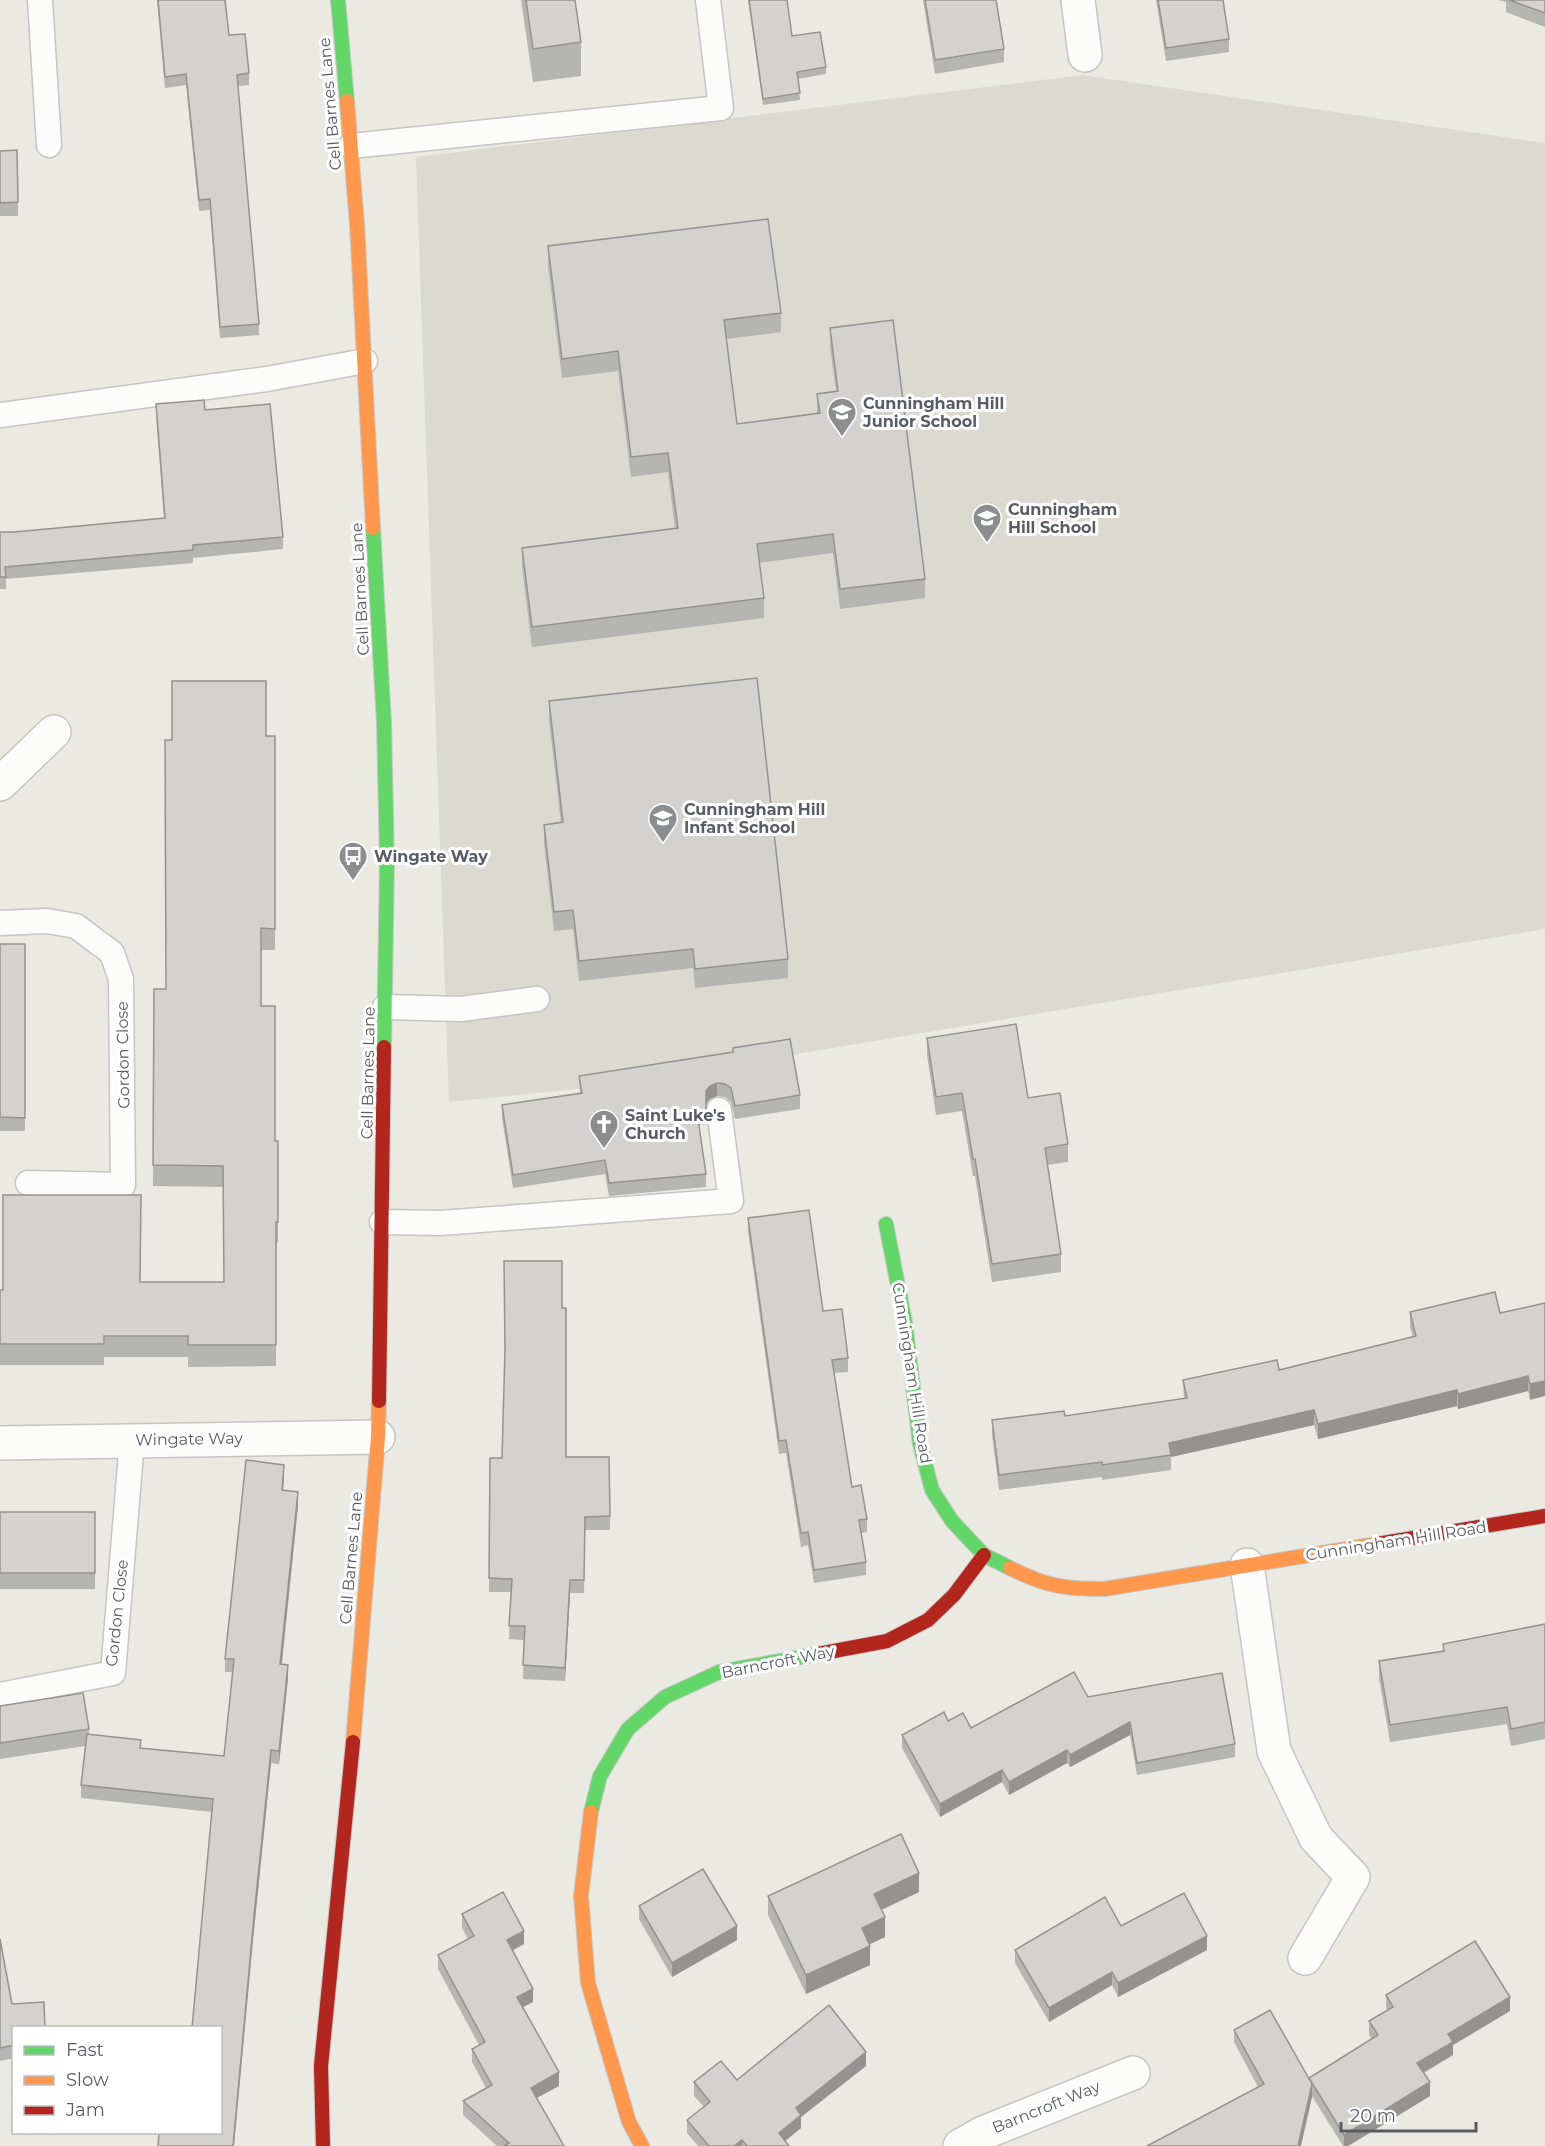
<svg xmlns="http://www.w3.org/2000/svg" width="1545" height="2146" font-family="Montserrat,sans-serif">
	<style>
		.education { fill: #dbd9d0 }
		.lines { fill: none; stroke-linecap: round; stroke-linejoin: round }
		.lane-casing { stroke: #c6c5c4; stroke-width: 27 }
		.street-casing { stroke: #c6c5c4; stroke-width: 36 }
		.fast-casing { stroke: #c6c6c5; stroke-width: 16 }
		.slow-casing { stroke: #c6c6c5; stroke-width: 16 }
		.jam-casing { stroke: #c6c6c5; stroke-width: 16 }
		.lane { stroke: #fcfcfb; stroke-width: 24 }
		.street { stroke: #fcfcfb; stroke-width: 33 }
		.fast { stroke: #63d668; stroke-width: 14 }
		.slow { stroke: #ff974d; stroke-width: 14 }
		.jam { stroke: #b3261e; stroke-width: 14 }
		.wall { fill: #b5b5b1 }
		.shaded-wall { fill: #949390 }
		.building { fill: #d3d2ce; stroke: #949390; stroke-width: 1.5 }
		.labels { text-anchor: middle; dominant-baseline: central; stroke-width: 6; stroke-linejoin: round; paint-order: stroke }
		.street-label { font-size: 16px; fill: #595c62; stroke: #fff }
		.poi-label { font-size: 16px; font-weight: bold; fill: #595c62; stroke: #fff; text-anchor: start }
	</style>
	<rect width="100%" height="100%" fill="#eae9e2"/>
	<polygon class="education" points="1082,75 1545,143 1545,929 689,1072 595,1087 449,1102 416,157"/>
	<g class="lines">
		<g class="lane-casing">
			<g id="lane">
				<polyline points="40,0 49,145"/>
				<polyline points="351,146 721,108 708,0"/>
				<polyline points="0,415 267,379 365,361"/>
				<polyline points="0,923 47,921 76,926 112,953 121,979 123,1185 28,1183"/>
				<polyline points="385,1007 461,1009 537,999"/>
				<polyline points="382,1222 440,1223 731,1201 719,1110"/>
				<polyline points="0,1695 113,1673 132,1440"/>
			</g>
		</g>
		<g class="street-casing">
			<g id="street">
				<polyline points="1078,0 1085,55"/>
				<polyline points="0,784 54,732"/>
				<polyline points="0,1443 378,1437"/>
				<polyline points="1247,1565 1274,1751 1316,1838 1353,1877 1305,1958"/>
				<polyline points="960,2146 983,2133 1133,2073"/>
			</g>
		</g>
		<g class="fast-casing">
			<g id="fast">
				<polyline points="338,0 347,101"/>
				<polyline points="373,528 384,723 387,862 384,1047"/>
				<polyline points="886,1224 905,1322 920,1444 932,1490 952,1521 984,1555 1010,1568"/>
				<polyline points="591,1812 600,1776 628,1729 665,1697 719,1672 818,1654"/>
			</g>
		</g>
		<g class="slow-casing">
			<g id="slow">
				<polyline points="347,101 357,224 373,528"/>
				<path d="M 1010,1568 C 1045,1586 1064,1589 1104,1589 L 1377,1544"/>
				<polyline points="353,1742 378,1437 379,1401"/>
				<polyline points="591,1812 581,1896 588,1983 629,2122 642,2146"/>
			</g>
		</g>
		<g class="jam-casing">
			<g id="jam">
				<polyline points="379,1401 384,1047"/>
				<polyline points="1377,1544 1545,1516"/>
				<polyline points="818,1654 887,1641 928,1620 954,1595 984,1555"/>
				<polyline points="323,2146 321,2066 353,1742"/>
			</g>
		</g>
		<use href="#lane" class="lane"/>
		<use href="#street" class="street"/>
		<use href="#fast" class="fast"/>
		<use href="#slow" class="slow"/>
		<use href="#jam" class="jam"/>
	</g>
	<g class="wall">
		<polygon points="157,0 225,0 229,35 249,73 249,85 238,86 259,324 259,335 220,338 210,210 199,211 186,85 165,88"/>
		<polygon points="521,0 575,0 581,42 581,76 533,82"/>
		<polygon points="748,0 787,0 792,36 826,67 826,74 798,79 800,100 763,105"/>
		<polygon points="923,0 996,0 1004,49 1004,62 935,74"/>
		<polygon points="1156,0 1223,0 1229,39 1229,52 1166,61"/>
		<polygon points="1498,0 1545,0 1545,27 1506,12 1506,2"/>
		<polygon points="0,151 18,202 18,216 0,216"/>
		<polygon points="548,246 781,313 781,332 726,339 737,424 817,413 817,394 836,391 830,347 830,328 925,579 925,598 840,609 833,553 759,563 764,598 764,618 532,647 522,567 522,548 675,529 668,472 631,477 618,371 562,378 548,266"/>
		<polygon points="156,404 205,410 283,537 283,549 193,558 193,563 6,579 6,589 0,589 0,532 14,532 164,518 156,416"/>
		<polygon points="549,701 788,959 788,978 695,988 693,968 579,981 573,929 554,931 544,844 544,825 561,823 549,720"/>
		<polygon points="266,736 275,736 275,950 261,950 261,1006 275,1141 278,1141 278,1243 276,1243 276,1366 188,1367 188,1357 104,1357 104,1365 0,1365 0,1290 140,1282 224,1282 223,1187 153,1186 154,989 166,989"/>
		<rect x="0" y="944" width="25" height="187"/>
		<polygon points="927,1038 1028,1098 1068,1144 1068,1162 1047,1165 1061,1254 1061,1272 992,1282 975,1176 973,1176 962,1111 936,1115 927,1055"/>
		<polygon points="733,1048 800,1095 800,1109 735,1119 731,1102 725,1097 717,1096 710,1099 706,1104 706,1124 699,1125 706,1174 706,1187 609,1196 605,1174 513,1188 502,1118 502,1105 580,1093 579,1076 733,1052"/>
		<polygon points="748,1218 823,1311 848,1358 848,1372 834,1373 852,1487 867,1519 867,1532 861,1533 866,1562 866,1575 814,1583 808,1545 801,1547 786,1453 779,1454 748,1231"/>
		<polygon points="1545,1303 1530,1400 1528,1391 1458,1409 1457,1406 1318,1439 1314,1425 1171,1457 1171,1470 1102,1480 1102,1477 999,1490 992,1435 992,1420 1065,1416 1184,1398 1183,1380 1279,1370 1413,1337 1410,1327 1410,1312 1500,1313"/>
		<polygon points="566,1457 610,1516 610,1530 585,1530 584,1593 570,1593 565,1681 523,1679 524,1640 509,1639 511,1592 489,1592 490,1458"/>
		<polygon points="284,1478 283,1490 298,1506 282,1664 288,1678 279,1764 271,1763 254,1930 220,2133 212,1812 81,1798 81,1785 85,1746 0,1759 0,1706 89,1729 89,1734 141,1749 224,1756 233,1672 225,1672 225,1659"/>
		<rect x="0" y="1512" width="95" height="77"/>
		<polygon points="1545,1624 1545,1739 1511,1746 1507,1724 1390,1742 1379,1678 1379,1661 1443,1651 1443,1644"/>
		<polygon points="1088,1697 1235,1744 1235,1757 1137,1775 1130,1735 1070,1767 1067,1763 1009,1795 1002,1782 940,1817 902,1748 902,1735 948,1721 971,1728"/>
		<polygon points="919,1892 882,1910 885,1937 869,1944 870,1965 806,1994 768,1915 768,1896"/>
		<polygon points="639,1906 737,1940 672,1977 639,1919"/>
		<polygon points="462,1914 524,1944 513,1950 533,2002 523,2007 559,2086 536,2098 564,2146 497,2146 463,2115 463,2101 486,2088 472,2062 472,2049 479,2045 438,1969 438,1955 468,1939 462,1928"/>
		<polygon points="1121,1926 1207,1950 1118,1997 1112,1985 1049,2022 1015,1963 1015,1950"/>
		<polygon points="0,1939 14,2028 14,2058 0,2061"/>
		<polygon points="1386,1995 1510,2011 1453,2045 1453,2055 1424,2073 1430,2096 1348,2146 1343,2146 1312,2096 1258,2087 1234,2042 1234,2030 1309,2079 1372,2039 1369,2035 1369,2021 1387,2010 1386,2008"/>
		<polygon points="866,2066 801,2117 801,2128 785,2141 789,2146 698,2146 687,2133 687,2120 704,2107 694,2096 694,2082 737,2080"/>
	</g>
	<g class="shaded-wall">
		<polygon points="717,1083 717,1096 710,1099 706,1104 706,1091 710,1086"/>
		<polygon points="1528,1376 1528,1391 1458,1409 1458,1394"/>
		<polygon points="1545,1381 1545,1396 1530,1400 1530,1384"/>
		<polygon points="1457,1390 1457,1406 1318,1439 1318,1424"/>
		<polygon points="1314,1410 1314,1425 1171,1457 1169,1443"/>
		<polygon points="284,1465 284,1478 282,1503 282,1490"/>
		<polygon points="298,1492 298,1506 280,1678 280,1664"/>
		<polygon points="570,1580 570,1593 565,1681 565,1668"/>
		<polygon points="288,1665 288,1678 279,1764 279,1751"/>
		<polygon points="1130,1722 1130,1735 1070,1767 1070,1755"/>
		<polygon points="271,1750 271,1763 254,1930 234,2146 233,2146 254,1916"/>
		<polygon points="1067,1750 1067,1763 1009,1795 1009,1782"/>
		<polygon points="1002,1770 1002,1782 940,1817 940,1804"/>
		<polygon points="919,1873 919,1892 874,1913 874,1894"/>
		<polygon points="885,1917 885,1937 862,1948 862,1928"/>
		<polygon points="737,1926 737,1940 672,1977 672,1963"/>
		<polygon points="524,1931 524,1944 507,1953 507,1940"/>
		<polygon points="1207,1936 1207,1950 1118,1997 1118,1983"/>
		<polygon points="870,1946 870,1965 806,1994 806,1975"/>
		<polygon points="1112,1972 1112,1985 1049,2022 1049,2008"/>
		<polygon points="533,1989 533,2002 517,2010 517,1997"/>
		<polygon points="1510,1997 1510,2011 1453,2045 1453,2055 1417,2076 1417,2063 1448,2034"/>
		<polygon points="866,2052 866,2066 801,2117 801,2128 779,2146 779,2133 796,2108"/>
		<polygon points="559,2072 559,2086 531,2101 531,2088"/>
		<polygon points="1430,2082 1430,2096 1348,2146 1344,2146 1344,2135"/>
		<polygon points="1312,2084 1312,2097 1301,2146 1298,2146"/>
		<polygon points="742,2140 742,2146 734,2146"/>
	</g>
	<g class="building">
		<polygon points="158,0 225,0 229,35 245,34 249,73 237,75 259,324 220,327 210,199 199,200 186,74 165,77"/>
		<polygon points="526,0 575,0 581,42 533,49"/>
		<polygon points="749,0 787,0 792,36 820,32 826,67 797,72 800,93 763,99"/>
		<polygon points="925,0 996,0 1004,49 935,60"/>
		<polygon points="1158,0 1223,0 1229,39 1166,48"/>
		<polygon points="1509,0 1545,0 1545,13"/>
		<polygon points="17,150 18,202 0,203 0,151"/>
		<polygon points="768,219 781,313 724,320 737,424 820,413 817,394 838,391 830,328 893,320 925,579 840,589 833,534 757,544 764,598 532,627 522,548 678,528 668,453 631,457 618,351 562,359 548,246"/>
		<polygon points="204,400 205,410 270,404 283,537 193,545 193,550 5,567 6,577 0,577 0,532 14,532 165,518 156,404"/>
		<polygon points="757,678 788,959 695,969 693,949 579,961 573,910 554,912 544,825 563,822 549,701"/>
		<polygon points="172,681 266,681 266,736 275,736 275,929 261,928 261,1006 275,1006 275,1141 278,1141 278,1222 276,1222 276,1345 188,1345 188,1336 104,1336 104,1344 0,1344 0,1290 3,1290 3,1195 141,1195 140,1282 224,1282 223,1166 153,1165 154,989 166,989 165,740 172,740"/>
		<polygon points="0,944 25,944 25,1118 0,1117"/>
		<polygon points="1016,1024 1028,1098 1060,1093 1068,1144 1045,1148 1061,1254 992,1264 975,1159 973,1159 962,1093 936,1097 927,1038"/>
		<polygon points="790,1039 800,1095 735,1106 731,1088 725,1084 717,1083 710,1086 706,1091 706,1111 697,1112 706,1174 609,1183 605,1160 513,1175 502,1105 582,1093 579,1076 733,1052 733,1048"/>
		<polygon points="809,1210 823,1311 842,1309 848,1358 832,1360 852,1487 861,1485 867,1519 859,1520 866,1562 814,1570 808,1532 801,1533 786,1440 779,1441 748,1218"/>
		<polygon points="504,1261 562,1261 562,1308 566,1308 566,1457 609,1457 610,1516 585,1517 584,1580 570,1580 565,1668 523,1665 525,1626 509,1626 512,1579 489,1578 490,1458 502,1458 505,1349"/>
		<polygon points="1495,1292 1500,1313 1545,1303 1545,1381 1530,1384 1528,1376 1458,1394 1457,1390 1318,1424 1314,1410 1169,1443 1171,1455 1102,1465 1102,1462 999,1475 992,1420 1064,1411 1065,1416 1187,1398 1183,1380 1277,1360 1279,1370 1416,1336 1410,1312"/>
		<polygon points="246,1460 284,1465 282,1490 298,1492 280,1664 288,1665 279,1751 271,1750 254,1916 233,2146 158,2146 159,2133 220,2133 220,2028 192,2028 213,1799 81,1785 87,1734 141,1740 140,1748 224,1756 234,1659 225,1659"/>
		<rect x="0" y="1512" width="95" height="61"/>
		<polygon points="1545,1624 1545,1722 1511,1729 1507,1707 1390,1725 1379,1661 1444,1651 1443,1644"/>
		<polygon points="1074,1672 1088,1697 1222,1673 1235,1744 1137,1763 1130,1722 1070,1755 1067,1750 1009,1782 1002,1770 940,1804 902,1735 944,1712 948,1721 963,1713 971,1728"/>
		<polygon points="83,1693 89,1729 0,1743 0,1706"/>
		<polygon points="901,1834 919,1873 874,1894 885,1917 862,1928 870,1946 806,1975 768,1896"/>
		<polygon points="703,1869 737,1926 672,1963 639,1906"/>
		<polygon points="503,1892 524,1931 507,1940 533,1989 517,1997 559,2072 531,2088 564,2146 504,2146 509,2143 463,2101 492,2085 472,2049 485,2042 438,1955 474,1936 462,1914"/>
		<polygon points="1184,1893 1207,1936 1118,1983 1112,1972 1049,2008 1015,1950 1105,1897 1121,1926"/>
		<polygon points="0,1939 12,2004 44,2002 45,2028 14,2028 14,2045 0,2048"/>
		<polygon points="1475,1941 1510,1997 1448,2034 1453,2042 1417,2063 1430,2082 1344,2135 1309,2078 1378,2035 1369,2021 1393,2007 1386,1995"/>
		<polygon points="829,2005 866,2052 796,2108 801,2115 779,2133 789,2146 747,2146 742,2140 734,2146 709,2146 687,2120 710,2102 694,2082 721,2061 737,2080"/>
		<polygon points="1270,2010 1312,2084 1298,2146 1147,2146 1264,2084 1234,2030"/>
	</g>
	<defs>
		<g id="school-pin" transform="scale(1.5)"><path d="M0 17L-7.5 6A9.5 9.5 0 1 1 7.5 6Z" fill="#8c8d8f" stroke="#fff"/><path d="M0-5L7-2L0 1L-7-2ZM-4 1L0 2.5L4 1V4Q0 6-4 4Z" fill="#fff"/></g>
		<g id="bus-pin" transform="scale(1.5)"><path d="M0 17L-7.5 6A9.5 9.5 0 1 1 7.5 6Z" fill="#8c8d8f" stroke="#fff"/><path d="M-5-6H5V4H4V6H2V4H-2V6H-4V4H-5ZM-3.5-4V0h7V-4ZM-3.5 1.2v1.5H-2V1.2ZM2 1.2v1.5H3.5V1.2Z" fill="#fff"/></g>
		<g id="church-pin" transform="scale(1.5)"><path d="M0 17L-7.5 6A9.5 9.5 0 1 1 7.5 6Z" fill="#8c8d8f" stroke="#fff"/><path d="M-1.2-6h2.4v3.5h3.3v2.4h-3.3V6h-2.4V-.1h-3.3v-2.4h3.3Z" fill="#fff"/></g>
	</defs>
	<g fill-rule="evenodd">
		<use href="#school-pin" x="842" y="412"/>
		<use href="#school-pin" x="987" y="518"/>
		<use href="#school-pin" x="663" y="818"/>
		<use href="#bus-pin" x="353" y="856"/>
		<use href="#church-pin" x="604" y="1124"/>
	</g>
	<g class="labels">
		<g class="street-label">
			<text transform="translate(330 104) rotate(-95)">Cell Barnes Lane</text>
			<text transform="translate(360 589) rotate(-93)">Cell Barnes Lane</text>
			<text transform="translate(123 1055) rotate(-91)">Gordon Close</text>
			<text transform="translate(368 1073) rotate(-89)">Cell Barnes Lane</text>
			<text transform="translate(912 1373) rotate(81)">Cunningham Hill Road</text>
			<text transform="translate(189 1439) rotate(-1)">Wingate Way</text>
			<text transform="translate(1396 1541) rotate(-9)">Cunningham Hill Road</text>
			<text transform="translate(351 1558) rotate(-85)">Cell Barnes Lane</text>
			<text transform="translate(117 1613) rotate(-84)">Gordon Close</text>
			<text transform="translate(778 1662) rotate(-11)">Barncroft Way</text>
			<text transform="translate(1046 2107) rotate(-22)">Barncroft Way</text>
		</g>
		<g class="poi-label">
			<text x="863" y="403">Cunningham Hill<tspan x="863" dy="18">Junior School</tspan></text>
			<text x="1008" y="509">Cunningham<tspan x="1008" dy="18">Hill School</tspan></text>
			<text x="684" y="809">Cunningham Hill<tspan x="684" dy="18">Infant School</tspan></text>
			<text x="374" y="856">Wingate Way</text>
			<text x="625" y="1115">Saint Luke's<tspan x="625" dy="18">Church</tspan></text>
		</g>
	</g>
	<rect x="12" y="2026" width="210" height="108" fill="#ffffff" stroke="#bdbec0" stroke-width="1.5"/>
	<rect x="24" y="2046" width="30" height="9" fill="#63d668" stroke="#bdbec0" stroke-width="1.5"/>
	<text x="66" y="2056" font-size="18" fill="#595c62">Fast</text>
	<rect x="24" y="2076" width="30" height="9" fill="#ff974d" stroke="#bdbec0" stroke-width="1.5"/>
	<text x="66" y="2086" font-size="18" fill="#595c62">Slow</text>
	<rect x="24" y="2106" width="30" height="9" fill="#b3261e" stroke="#bdbec0" stroke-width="1.5"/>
	<text x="66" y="2116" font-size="18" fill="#595c62">Jam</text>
	<path d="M1341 2122v9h135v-9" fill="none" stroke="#595c62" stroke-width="3"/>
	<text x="1350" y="2122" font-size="18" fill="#595c62" stroke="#ffffff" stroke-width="4.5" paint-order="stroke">20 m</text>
</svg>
